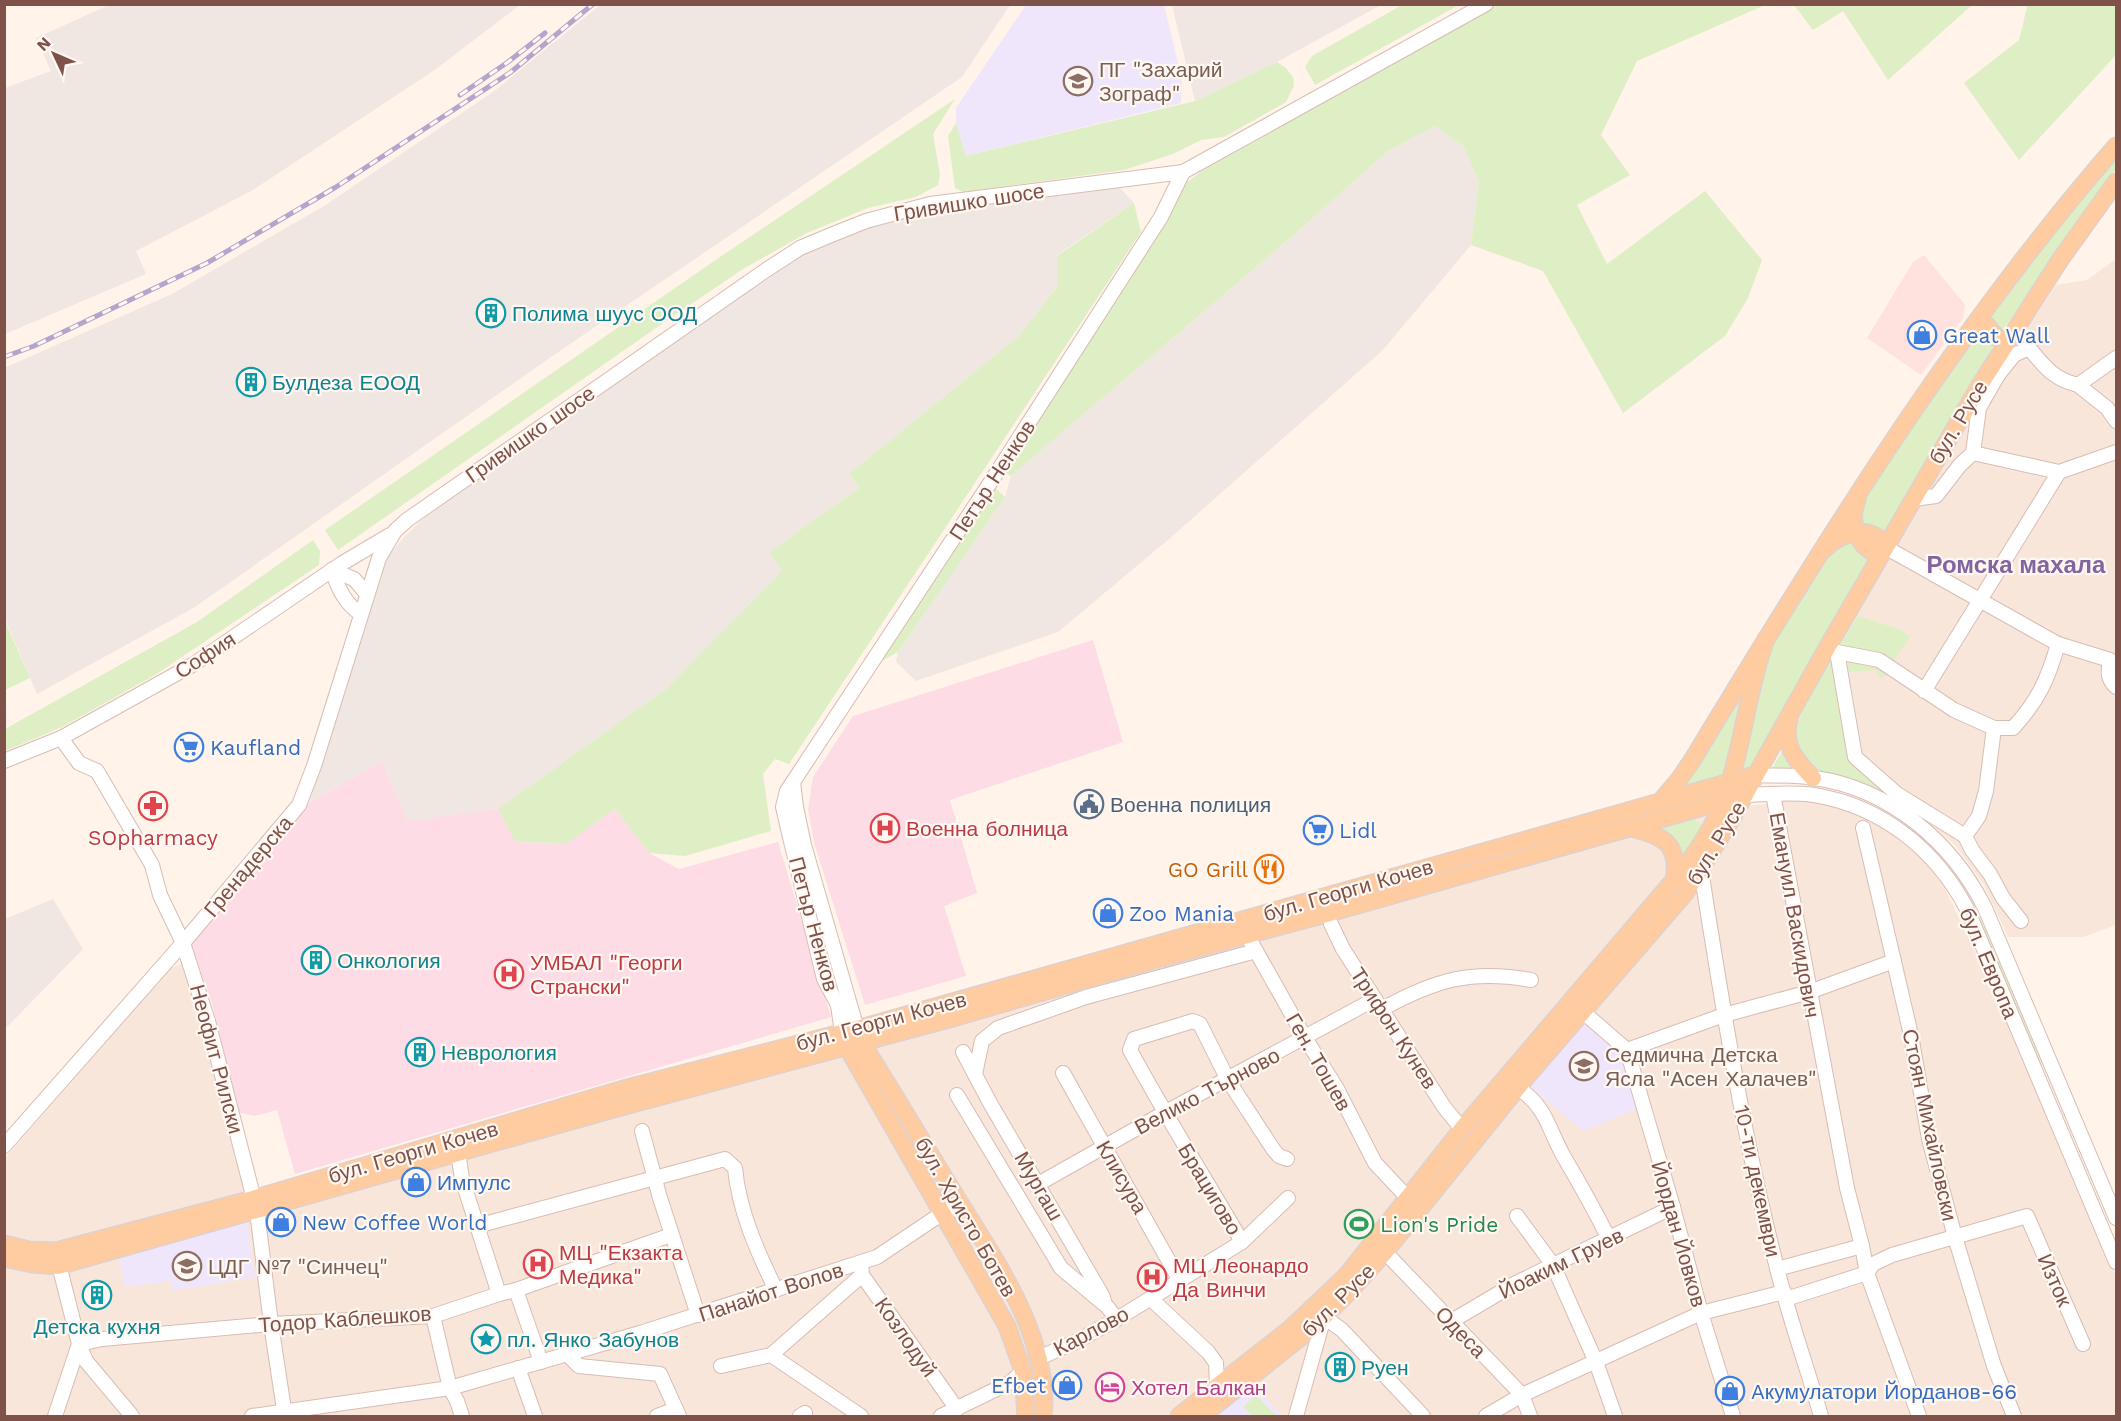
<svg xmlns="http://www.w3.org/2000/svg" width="2121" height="1421" font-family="'Work Sans',sans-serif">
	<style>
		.residential { fill: #f9e6da }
		.commercial { fill: #ffe2dd }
		.industrial { fill: #f0e7e3 }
		.education { fill: #f0e6fc }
		.medical { fill: #fedce6 }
		.green { fill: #deefc5 }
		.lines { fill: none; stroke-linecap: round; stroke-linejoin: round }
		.minor-casing { stroke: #d8bcb2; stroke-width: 16 }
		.major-casing { stroke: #ddd2d0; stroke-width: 19 }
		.minor { stroke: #fff; stroke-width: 14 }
		.major { stroke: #ffcba0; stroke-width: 16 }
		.rail-casing { stroke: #b3a5cc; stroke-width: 5 }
		.rail { stroke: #fff8f2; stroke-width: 3; stroke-dasharray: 9; stroke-linecap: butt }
		.labels { text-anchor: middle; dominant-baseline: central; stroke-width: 4.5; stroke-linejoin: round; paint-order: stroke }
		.education-label { font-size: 21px; fill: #785e54; stroke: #fff8f2; text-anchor: start }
		.street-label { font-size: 21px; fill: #7e5249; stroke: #fff8f2 }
		.culture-label { font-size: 21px; fill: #0d838f; stroke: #fff8f2; text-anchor: start }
		.shop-label { font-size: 21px; fill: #366cbe; stroke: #fff8f2; text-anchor: start }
		.service-label { font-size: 21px; fill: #4e5e75; stroke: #fff8f2; text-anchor: start }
		.health-label { font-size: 21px; fill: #be3a42; stroke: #fff8f2; text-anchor: start }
		.food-label { font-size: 21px; fill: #c56008; stroke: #fff8f2; text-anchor: end }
		.leisure-label { font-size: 21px; fill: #27864d; stroke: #fff8f2; text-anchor: start }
		.hotel-label { font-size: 21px; fill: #b23c85; stroke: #fff8f2; text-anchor: start }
		.quarter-label { font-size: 24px; font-weight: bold; fill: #8265a0; stroke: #fff8f2 }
	</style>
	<rect width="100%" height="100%" fill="#fff3ea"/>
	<g class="residential">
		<polygon points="2116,259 2116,925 2083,937 2008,937 1984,885 1955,845 1924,818 1878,791 1814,773 1794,740 1794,730 1805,702 1933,474 2056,285 2087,280"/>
		<polygon points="1802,799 1839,803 1871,815 1908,842 1942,882 2013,1033 2116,1277 2116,1416 5,1416 5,1158 171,968 185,963 230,1123 252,1216 1417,886 1742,807"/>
	</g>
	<polygon class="commercial" points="1924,255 1965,305 1963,318 1921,375 1867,338 1913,262"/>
	<g class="industrial">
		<polygon points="111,4 520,4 520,5 436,69 253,190 136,251 146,274 5,334 5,88 51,71 36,38"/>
		<polygon points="600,5 1010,5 962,77 551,357 195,607 37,694 5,619 4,368 172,294 324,206 493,92"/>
		<polygon points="1172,5 1381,5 1277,62 1195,101"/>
		<polygon points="1435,126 1463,146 1479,182 1471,245 1382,351 1169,539 1058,632 916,681 896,662 898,652 1005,497 1011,476 1297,232 1388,151"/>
		<polygon points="1120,188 1134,203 1057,255 1057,287 1019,336 849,474 859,488 771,552 783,571 667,688 498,809 407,822 382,761 309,803 388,557 402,539 423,519 501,462 805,253 864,229 949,208"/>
		<polygon points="53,899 83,949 5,1029 5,919"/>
	</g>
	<g class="education">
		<polygon points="1026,5 1164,5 1182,79 1181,103 966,156 956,123 956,108"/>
		<polygon points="1583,1012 1627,1050 1642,1107 1583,1131 1523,1081"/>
		<polygon points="247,1218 255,1277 172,1291 171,1281 125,1287 118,1255"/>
		<polygon points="1247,1379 1282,1416 1203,1416"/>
	</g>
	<g class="medical">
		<polygon points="1093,640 1123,742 950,800 977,893 944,906 966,976 865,1005 815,846 808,810 813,777 853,716"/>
		<polygon points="382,761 407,821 498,809 515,842 566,843 615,809 649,853 679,869 778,842 831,1017 295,1174 277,1110 254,1116 238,1112 212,1003 190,944 309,803"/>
	</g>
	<g class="green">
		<polygon points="1402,5 1459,5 1315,85 1305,67 1312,56"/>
		<polygon points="1496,5 1765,5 1637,61 1601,135 1630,175 1577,205 1607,264 1705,191 1762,260 1748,298 1725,336 1623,413 1543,271 1471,245 1479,182 1463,146 1435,126 1388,151 1297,232 1011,476 996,468 1178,189 1210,165"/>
		<polygon points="1794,5 1972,5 1888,80 1843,11 1813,30"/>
		<polygon points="2024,5 2116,5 2116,55 2019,160 1964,83 2019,40 2027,7"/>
		<polygon points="1277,62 1286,68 1293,77 1294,86 1286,102 1224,137 1201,140 1173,154 1124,170 963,192 955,188 948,136 956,123 966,156 1195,101"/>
		<polygon points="955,99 933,134 940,175 938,185 916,197 868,208 807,233 743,269 666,321 338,550 325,530 720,257"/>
		<polygon points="2116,149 2116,169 2047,265 2012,318 2004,328 1999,330 1988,316"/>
		<polygon points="1134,203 1141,232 789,764 775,759 763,774 771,831 685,856 649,853 615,809 567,843 515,842 498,809 667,688 782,571 770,552 859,488 849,474 1019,336 1057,287 1057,256"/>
		<polygon points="1979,333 1987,338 1993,345 1991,352 1886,532 1862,526 1862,502 1903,436 1974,334"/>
		<polygon points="992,485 1005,497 898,652 880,662 875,657"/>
		<polygon points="1850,538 1870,559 1750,768 1746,771 1743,766 1767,650 1832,549"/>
		<polygon points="313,540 320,551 319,565 155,675 62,727 5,751 5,729 197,622"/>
		<polygon points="1858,616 1899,629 1910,637 1892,663 1889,675 1880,678 1877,670 1849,672 1847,662 1839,647"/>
		<polygon points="4,619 30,678 5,690 4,690"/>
		<path d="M 1831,662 L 1835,662 L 1850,756 L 1894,795 C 1876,788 1859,780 1841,776 C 1834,774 1825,775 1818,771 C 1809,767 1799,751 1797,741 C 1792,723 1818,675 1831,662 Z"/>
		<polygon points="1741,691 1745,695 1723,774 1721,778 1686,787 1685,783"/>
		<polygon points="1783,749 1799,772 1771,770"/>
		<path d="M 1779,787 C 1860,785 1930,830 1970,899 C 1986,927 1997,958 2010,987 C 2017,1005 2025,1024 2033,1042 C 2036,1050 2041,1059 2042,1067 L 1967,904 L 1883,816 Z"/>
		<polygon points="1693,819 1701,824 1701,831 1684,860 1659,830"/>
		<polygon points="1256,1395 1277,1416 1253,1416 1243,1407"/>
	</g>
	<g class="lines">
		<g class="minor-casing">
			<g id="minor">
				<polyline points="2078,385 2107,408 2116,421"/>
				<polyline points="1973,453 2059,472 2116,452"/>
				<path d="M 1913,499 L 1936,496 L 1960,465 L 1973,453 L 1979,408 L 1998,375 L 2014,355 L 2029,348 C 2045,367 2053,379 2078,385 L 2116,358"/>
				<path d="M 1885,547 L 2058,644 L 2110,660 C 2108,671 2107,679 2116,687"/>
				<path d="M 332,570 C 338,588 345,604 361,614"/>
				<polyline points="332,570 354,579 367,594"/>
				<path d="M 1827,648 L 1837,652 L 1879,660 L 1954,710 L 1994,728 L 2013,728 C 2038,701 2048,679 2058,644"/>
				<polyline points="1837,652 1855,757 1897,794 1965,836"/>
				<polyline points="1924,691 2059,472"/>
				<polyline points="1994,728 1986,791 1979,816 1965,836 1972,850 1990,874 2003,898 2021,921"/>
				<polyline points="61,738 79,763 97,771 152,865 160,895 183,943 208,1021 257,1211 271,1324 285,1416"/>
				<polyline points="4,761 61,738 194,664 341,564 390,535"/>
				<path d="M 1755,775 C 1775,776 1796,775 1815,778 C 1890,789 1952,842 1985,908 L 2116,1218"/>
				<polyline points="793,782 796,807 804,845 857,1029"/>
				<polyline points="1773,794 1847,1188 1862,1246 1867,1273 1919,1416"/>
				<path d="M 1745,795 C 1768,794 1791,792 1814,795 C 1882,806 1936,850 1967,909 L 2116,1262"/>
				<polyline points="1863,828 1911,1035 1929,1139 1955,1237 1994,1366 2014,1416"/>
				<path d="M 1701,870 C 1722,1003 1743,1137 1777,1268 C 1789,1318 1807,1367 1821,1416"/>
				<polyline points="1331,924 1343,949 1444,1107 1462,1129"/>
				<polyline points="1243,926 1247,935 1305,1038 1336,1087 1375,1163 1407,1197"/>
				<path d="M 1382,1009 C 1435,980 1471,969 1531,980"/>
				<polyline points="1583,1012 1627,1050 1724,1015 1809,992 1894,961"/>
				<polyline points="842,1033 838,1005 824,979 789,833 783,807 787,791 992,480 1161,217 1183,172"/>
				<polyline points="1627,1050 1673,1207 1701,1313 1733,1416"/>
				<polyline points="963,1052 990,1103 1102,1295 1105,1304 1117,1319"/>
				<polyline points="1063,1073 1180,1281"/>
				<polyline points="975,1074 982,1041 998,1028 1086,997 1256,951"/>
				<path d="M 1518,1088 C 1547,1107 1548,1129 1564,1157 C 1580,1184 1595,1211 1609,1239"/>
				<polyline points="957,1095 1061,1268 1103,1303"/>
				<polyline points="642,1131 660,1198 698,1315"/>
				<polyline points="457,1145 462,1179 499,1294"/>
				<polyline points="4,1146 183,943 299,805 314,766 379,558 395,531 407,520 766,270 800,248 831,235 866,221 930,204 1183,172 1486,4"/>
				<polyline points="1038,1184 1164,1113 1375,999"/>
				<polyline points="1517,1216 1553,1265 1596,1362 1615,1416"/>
				<path d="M 477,1226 L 725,1159 L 735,1168 C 739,1211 757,1251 776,1290"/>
				<path d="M 1242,1242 C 1205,1178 1165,1115 1130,1050 L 1134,1039 L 1193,1021 L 1200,1024 L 1228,1080 L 1273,1149 L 1279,1156 L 1287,1159"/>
				<polyline points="1385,1252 1522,1395 1530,1416"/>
				<polyline points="861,1263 862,1275 957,1409"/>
				<polyline points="1777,1269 1862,1246"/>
				<polyline points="516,1290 541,1362"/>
				<polyline points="1151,1299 1208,1352 1216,1363 1217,1386"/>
				<polyline points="1786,1299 1867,1273 1873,1264 1892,1255 2027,1216 2083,1344"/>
				<polyline points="433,1316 450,1388 457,1401 462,1416"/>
				<polyline points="1450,1322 1516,1283 1673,1207"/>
				<polyline points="567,1354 579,1366 660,1374 679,1416"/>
				<polyline points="771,1355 861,1416"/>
				<polyline points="1039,1358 1077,1341 1117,1319 1242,1242 1288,1198"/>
				<polyline points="721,1366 771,1355 862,1275"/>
				<polyline points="518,1368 535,1416"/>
				<polyline points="55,1416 79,1344 57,1257"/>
				<polyline points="132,1416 86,1361 79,1344 102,1339 271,1324 433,1316 499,1294 516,1290 671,1235"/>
				<polyline points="252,1416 450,1388 640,1333 877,1257 959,1202"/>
				<polyline points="657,1416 676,1409"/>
				<polyline points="800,1416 805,1413"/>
				<polyline points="941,1416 1011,1382 1023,1371"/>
				<polyline points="1296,1416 1324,1317 1342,1330 1423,1416"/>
				<polyline points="1486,1416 1522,1395 1701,1313 1784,1292"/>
			</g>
		</g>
		<g class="major-casing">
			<g id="major">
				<polyline points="1980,318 2004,345"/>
				<path d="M 1826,548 C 1840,532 1874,523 1885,547 L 1873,552 C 1854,542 1850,518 1857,500"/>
				<path d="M 1789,719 C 1782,745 1796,761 1813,778"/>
				<path d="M 1660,802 L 1678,781 L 1693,759 C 1822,546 1953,333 2116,146"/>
				<path d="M 1632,828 C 1664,836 1680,844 1674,881"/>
				<path d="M 859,1033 L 862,1043 C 892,1091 921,1139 950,1187 C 990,1253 1052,1336 1043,1416"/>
				<polyline points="843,1037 847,1047 1007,1326 1023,1371 1026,1416"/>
				<polyline points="4,1244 29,1250 56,1251 253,1199 623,1089 857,1029 1755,775"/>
				<polyline points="4,1258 32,1264 58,1266 617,1108 949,1019 1154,960 1326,914 1745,795"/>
				<path d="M 1179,1416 L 1290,1329 L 1347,1275 L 1462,1129 L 1685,867 C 1700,847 1715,823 1724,800 C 1743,748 1747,691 1766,639"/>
				<polyline points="1202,1416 1312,1328 1350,1291 1385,1252 1523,1081 1686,892 1728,825 1827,648 1980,385 2060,260 2116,182"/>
			</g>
		</g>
		<use href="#minor" class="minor"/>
		<use href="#major" class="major"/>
		<g class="rail-casing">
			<g id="rail">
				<polyline points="460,95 508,62 545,33"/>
				<polyline points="4,357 34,346 207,263 336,187 511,72 593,4"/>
			</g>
		</g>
		<use href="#rail" class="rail"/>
	</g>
	<defs>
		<g id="school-ring" transform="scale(1.5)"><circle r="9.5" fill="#fff8f2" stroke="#8d6e63" stroke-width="1.5"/><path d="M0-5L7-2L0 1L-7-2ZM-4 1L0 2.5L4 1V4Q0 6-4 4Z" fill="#8d6e63"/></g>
		<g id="building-ring" transform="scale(1.5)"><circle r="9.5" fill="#fff8f2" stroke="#0f9aa8" stroke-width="1.5"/><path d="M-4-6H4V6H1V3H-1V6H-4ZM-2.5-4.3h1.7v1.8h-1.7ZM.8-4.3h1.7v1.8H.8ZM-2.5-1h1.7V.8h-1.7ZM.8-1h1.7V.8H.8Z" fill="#0f9aa8"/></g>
		<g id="shop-ring" transform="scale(1.5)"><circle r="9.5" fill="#fff8f2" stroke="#3f7fe0" stroke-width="1.5"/><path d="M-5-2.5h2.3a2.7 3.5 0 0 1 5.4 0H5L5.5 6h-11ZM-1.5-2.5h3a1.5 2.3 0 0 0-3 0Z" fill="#3f7fe0"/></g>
		<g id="supermarket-ring" transform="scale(1.5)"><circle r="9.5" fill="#fff8f2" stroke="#3f7fe0" stroke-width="1.5"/><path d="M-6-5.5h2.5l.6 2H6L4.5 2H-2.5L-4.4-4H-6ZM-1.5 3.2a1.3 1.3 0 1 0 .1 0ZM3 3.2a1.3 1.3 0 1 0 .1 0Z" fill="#3f7fe0"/></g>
		<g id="civic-ring" transform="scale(1.5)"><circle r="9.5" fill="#fff8f2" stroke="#5c6f8a" stroke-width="1.5"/><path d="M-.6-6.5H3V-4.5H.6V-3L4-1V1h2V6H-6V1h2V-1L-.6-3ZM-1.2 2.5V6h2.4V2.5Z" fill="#5c6f8a"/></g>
		<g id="pharmacy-ring" transform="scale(1.5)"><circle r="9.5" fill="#fff8f2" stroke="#e0444e" stroke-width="1.5"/><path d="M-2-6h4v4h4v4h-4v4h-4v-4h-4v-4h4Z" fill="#e0444e"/></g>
		<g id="hospital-ring" transform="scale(1.5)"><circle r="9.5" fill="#fff8f2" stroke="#e0444e" stroke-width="1.5"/><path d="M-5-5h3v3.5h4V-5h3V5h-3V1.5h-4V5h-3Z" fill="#e0444e"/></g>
		<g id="restaurant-ring" transform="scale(1.5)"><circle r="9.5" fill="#fff8f2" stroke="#e8710a" stroke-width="1.5"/><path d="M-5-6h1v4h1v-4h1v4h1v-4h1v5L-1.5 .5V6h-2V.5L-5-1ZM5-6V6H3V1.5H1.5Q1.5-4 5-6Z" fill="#e8710a"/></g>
		<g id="stadium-ring" transform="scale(1.5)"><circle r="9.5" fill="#fff8f2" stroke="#2e9e5b" stroke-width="1.5"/><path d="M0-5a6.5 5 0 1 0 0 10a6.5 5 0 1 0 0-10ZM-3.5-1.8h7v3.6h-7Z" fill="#2e9e5b"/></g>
		<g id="sight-ring" transform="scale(1.5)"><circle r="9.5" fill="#fff8f2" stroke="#0f9aa8" stroke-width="1.5"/><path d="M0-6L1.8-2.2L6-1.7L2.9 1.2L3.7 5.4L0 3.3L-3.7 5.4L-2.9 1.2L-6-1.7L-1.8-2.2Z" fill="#0f9aa8"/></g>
		<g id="hotel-ring" transform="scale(1.5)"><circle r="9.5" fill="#fff8f2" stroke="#d1479c" stroke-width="1.5"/><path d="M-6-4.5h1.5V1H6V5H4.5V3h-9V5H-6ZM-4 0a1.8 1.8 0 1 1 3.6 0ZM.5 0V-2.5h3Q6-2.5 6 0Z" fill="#d1479c"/></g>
	</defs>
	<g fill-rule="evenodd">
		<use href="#school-ring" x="1078" y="81"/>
		<use href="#building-ring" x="491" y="313"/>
		<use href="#shop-ring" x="1922" y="335"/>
		<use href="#building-ring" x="251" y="382"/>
		<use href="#supermarket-ring" x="189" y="747"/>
		<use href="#civic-ring" x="1089" y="804"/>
		<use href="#pharmacy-ring" x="153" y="806"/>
		<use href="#hospital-ring" x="885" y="828"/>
		<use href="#supermarket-ring" x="1318" y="830"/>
		<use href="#restaurant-ring" x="1269" y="869"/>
		<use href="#shop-ring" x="1108" y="913"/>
		<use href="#building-ring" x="316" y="960"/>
		<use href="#hospital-ring" x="509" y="974"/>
		<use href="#building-ring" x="420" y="1052"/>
		<use href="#school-ring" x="1584" y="1066"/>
		<use href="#shop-ring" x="416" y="1182"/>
		<use href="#shop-ring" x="281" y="1222"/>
		<use href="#stadium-ring" x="1359" y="1224"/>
		<use href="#hospital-ring" x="538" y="1264"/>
		<use href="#school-ring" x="187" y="1266"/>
		<use href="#hospital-ring" x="1152" y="1277"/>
		<use href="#building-ring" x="97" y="1295"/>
		<use href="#sight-ring" x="486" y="1339"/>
		<use href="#building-ring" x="1340" y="1367"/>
		<use href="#shop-ring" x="1067" y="1385"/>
		<use href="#hotel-ring" x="1110" y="1387"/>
		<use href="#shop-ring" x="1730" y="1391"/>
	</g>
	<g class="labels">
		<g class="education-label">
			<text x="1099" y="69">ПГ "Захарий<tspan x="1099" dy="24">Зограф"</tspan></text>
			<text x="1605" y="1054">Седмична Детска<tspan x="1605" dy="24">Ясла "Асен Халачев"</tspan></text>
			<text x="208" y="1266">ЦДГ №7 "Синчец"</text>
		</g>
		<g class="street-label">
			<text transform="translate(969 202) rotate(-9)">Гривишко шосе</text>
			<text transform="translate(1958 422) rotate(-59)">бул. Русе</text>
			<text transform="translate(530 434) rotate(-35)">Гривишко шосе</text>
			<text transform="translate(992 480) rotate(-57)">Петър Ненков</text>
			<text transform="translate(205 655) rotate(-33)">София</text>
			<text transform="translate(1716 843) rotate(-59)">бул. Русе</text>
			<text transform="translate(248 866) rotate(-50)">Гренадерска</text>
			<text transform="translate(1348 890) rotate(-16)">бул. Георги Кочев</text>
			<text transform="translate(1795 915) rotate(80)">Емануил Васкидович</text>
			<text transform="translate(814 924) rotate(75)">Петър Ненков</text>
			<text transform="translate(1989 963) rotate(67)">бул. Европа</text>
			<text transform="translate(881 1021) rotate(-15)">бул. Георги Кочев</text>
			<text transform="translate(1394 1028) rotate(57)">Трифон Кунев</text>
			<text transform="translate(217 1059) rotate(75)">Неофит Рилски</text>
			<text transform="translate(1319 1062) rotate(60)">Ген. Тошев</text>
			<text transform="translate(1207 1091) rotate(-28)">Велико Търново</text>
			<text transform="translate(1930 1125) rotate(78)">Стоян Михайловски</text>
			<text transform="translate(413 1152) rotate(-16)">бул. Георги Кочев</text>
			<text transform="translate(1122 1177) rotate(60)">Клисура</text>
			<text transform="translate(1758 1181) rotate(78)">10-ти декември</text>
			<text transform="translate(1039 1186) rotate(60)">Мургаш</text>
			<text transform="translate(1210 1189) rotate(59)">Брацигово</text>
			<text transform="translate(966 1217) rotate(60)">бул. Христо Ботев</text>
			<text transform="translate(1679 1234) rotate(74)">Йордан Йовков</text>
			<text transform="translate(1561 1263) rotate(-26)">Йоаким Груев</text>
			<text transform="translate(2055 1280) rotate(66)">Изток</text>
			<text transform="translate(771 1292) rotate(-18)">Панайот Волов</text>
			<text transform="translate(1338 1300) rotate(-45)">бул. Русе</text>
			<text transform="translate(345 1319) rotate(-4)">Тодор Каблешков</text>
			<text transform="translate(1091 1331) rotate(-28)">Карлово</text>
			<text transform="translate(1461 1332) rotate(46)">Одеса</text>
			<text transform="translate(906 1337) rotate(55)">Козлодуй</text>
		</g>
		<g class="culture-label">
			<text x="512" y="313">Полима шуус ООД</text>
			<text x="272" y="382">Булдеза ЕООД</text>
			<text x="337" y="960">Онкология</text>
			<text x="441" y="1052">Неврология</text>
			<text x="97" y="1326" text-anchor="middle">Детска кухня</text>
			<text x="507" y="1339">пл. Янко Забунов</text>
			<text x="1361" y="1367">Руен</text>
		</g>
		<g class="shop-label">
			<text x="1943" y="335">Great Wall</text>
			<text x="210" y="747">Kaufland</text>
			<text x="1339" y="830">Lidl</text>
			<text x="1129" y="913">Zoo Mania</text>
			<text x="437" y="1182">Импулс</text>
			<text x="302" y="1222">New Coffee World</text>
			<text x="1046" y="1385" text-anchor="end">Efbet</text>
			<text x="1751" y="1391">Aкумулатори Йорданов-66</text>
		</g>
		<g class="service-label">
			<text x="1110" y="804">Военна полиция</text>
		</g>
		<g class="health-label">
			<text x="906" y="828">Военна болница</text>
			<text x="153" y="837" text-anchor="middle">SOpharmacy</text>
			<text x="530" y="962">УМБАЛ "Георги<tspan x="530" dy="24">Странски"</tspan></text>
			<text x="559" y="1252">МЦ "Екзакта<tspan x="559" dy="24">Медика"</tspan></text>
			<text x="1173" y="1265">МЦ Леонардо<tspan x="1173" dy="24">Да Винчи</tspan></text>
		</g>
		<g class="food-label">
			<text x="1248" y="869">GO Grill</text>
		</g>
		<g class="leisure-label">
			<text x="1380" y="1224">Lion's Pride</text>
		</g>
		<g class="hotel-label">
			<text x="1131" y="1387">Хотел Балкан</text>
		</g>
		<g class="quarter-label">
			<text x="2016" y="565">Ромска махала</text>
		</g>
	</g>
	<rect width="2121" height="1421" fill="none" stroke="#7e5249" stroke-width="12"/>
	<g transform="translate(54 54) rotate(314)" stroke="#fff8f2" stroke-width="4.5" paint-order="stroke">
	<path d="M0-4.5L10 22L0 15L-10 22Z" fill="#7e5249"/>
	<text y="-9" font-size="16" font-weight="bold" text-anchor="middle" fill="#7e5249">N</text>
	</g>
</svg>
